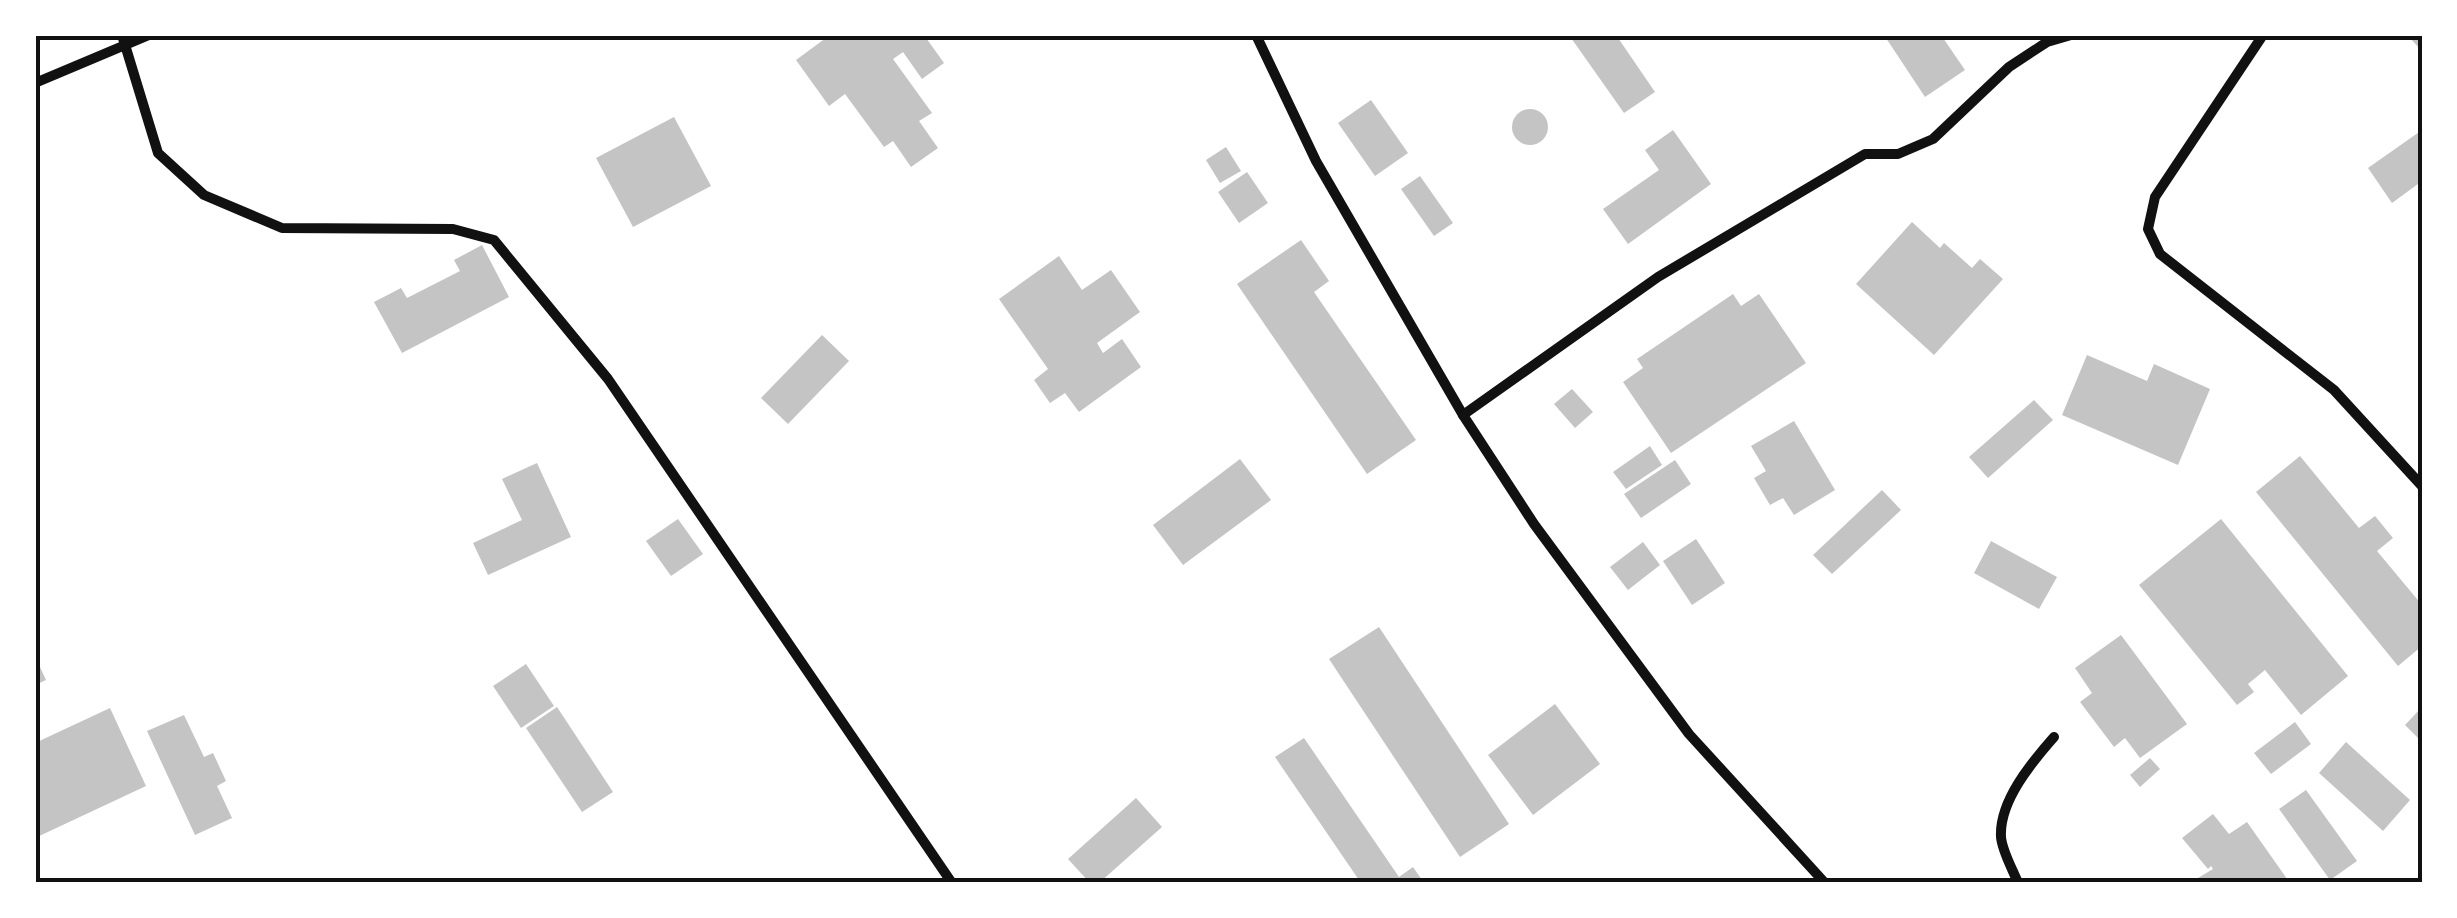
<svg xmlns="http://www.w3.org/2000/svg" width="2457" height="918" font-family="Spectral,serif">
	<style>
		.building { fill: #c4c4c4 }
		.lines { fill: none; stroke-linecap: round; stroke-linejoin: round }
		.minor { stroke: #111; stroke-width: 10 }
		.neatline { fill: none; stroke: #111; stroke-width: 4 }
	</style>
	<rect width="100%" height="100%" fill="#fff"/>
	<g class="building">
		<polygon points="830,35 924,35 944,63 922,79 903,52 893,59 932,113 919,121 938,148 911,167 893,141 884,147 845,94 829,106 796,60"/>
		<polygon points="1569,35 1616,35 1655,92 1624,113"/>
		<polygon points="1884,35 1941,35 1965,70 1925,97"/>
		<polygon points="2407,35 2422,35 2422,51"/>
		<polygon points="1371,100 1408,153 1375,176 1338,123"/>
		<circle cx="1530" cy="127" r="18"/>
		<polygon points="674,117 711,186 633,227 596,158"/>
		<polygon points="1673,130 1711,184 1628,244 1603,209 1659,170 1645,150"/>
		<polygon points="2422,130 2422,181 2392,203 2368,168"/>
		<polygon points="1226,147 1241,171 1220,183 1206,160"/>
		<polygon points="1247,172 1268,203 1239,223 1218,192"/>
		<polygon points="1420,176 1453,223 1434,236 1401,189"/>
		<polygon points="1912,222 1940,248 1944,243 1972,268 1980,259 2003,279 1934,355 1856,284"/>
		<polygon points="1301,240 1329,281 1314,292 1416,440 1367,474 1237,284"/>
		<polygon points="482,245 509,297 402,353 374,302 401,288 407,298 460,271 454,260"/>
		<polygon points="1059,256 1082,290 1111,270 1140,312 1097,343 1103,353 1122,339 1141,367 1079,412 1065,393 1050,403 1034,380 1048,369 999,299"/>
		<polygon points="1733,294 1741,306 1759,294 1806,363 1671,453 1623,382 1643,368 1637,359"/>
		<polygon points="822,335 849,361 788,424 761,398"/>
		<polygon points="2087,355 2147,381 2154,364 2210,389 2178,465 2062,415"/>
		<polygon points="1572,389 1593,412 1575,428 1554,404"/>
		<polygon points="2034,400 2053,420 1988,478 1969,457"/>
		<polygon points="1794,421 1835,490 1794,515 1783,498 1770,505 1754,478 1766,471 1751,446"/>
		<polygon points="1650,446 1662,465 1626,489 1613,472"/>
		<polygon points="2300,456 2359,528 2375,516 2393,538 2377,551 2422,605 2422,646 2398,666 2256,492"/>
		<polygon points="1240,459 1271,500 1183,565 1153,525"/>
		<polygon points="1675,460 1691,484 1641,518 1624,494"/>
		<polygon points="537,463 571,537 488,575 473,543 522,520 502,479"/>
		<polygon points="1882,490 1901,510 1832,574 1813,555"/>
		<polygon points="678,519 703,554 671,576 646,541"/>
		<polygon points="2221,519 2348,676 2301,715 2265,670 2248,684 2254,692 2237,705 2139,585"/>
		<polygon points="1696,539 1725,583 1692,605 1663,561"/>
		<polygon points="1991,541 2057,577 2039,609 1974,573"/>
		<polygon points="1643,542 1660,565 1628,590 1610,567"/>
		<polygon points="1379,627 1509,824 1460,857 1329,659"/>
		<polygon points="2121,635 2187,724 2140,758 2125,738 2114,747 2080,702 2092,693 2075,668"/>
		<polygon points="35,656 46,680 35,685"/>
		<polygon points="526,664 554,706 521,728 493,686"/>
		<polygon points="1555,704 1600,764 1533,815 1488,755"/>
		<polygon points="557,707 613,792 582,812 526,728"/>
		<polygon points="2422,707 2422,734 2418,738 2405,725"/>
		<polygon points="110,708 146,786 35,838 35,743"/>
		<polygon points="184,715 204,757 213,753 226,781 217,786 232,818 195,835 147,731"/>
		<polygon points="2295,722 2311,744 2271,774 2254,753"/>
		<polygon points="1304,738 1399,877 1413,867 1424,883 1361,883 1275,757"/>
		<polygon points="2346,742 2410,800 2383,831 2319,773"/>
		<polygon points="2150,758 2160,769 2140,787 2130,775"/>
		<polygon points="2306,790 2357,861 2330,880 2279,809"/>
		<polygon points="1136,798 1162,827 1099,883 1090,883 1068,859"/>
		<polygon points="2213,814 2229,834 2247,822 2290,883 2201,883 2198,878 2213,869 2211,866 2208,869 2182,838"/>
	</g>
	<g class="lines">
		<g class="minor">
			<polyline points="122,35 158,153 204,195 282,228 453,229 494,240 608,379 952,883"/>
			<polyline points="1256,35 1316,161 1463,415 1534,524 1689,734 1825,883"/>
			<polyline points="2263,35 2155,197 2148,229 2160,254 2334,390 2422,486"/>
			<polyline points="35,83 149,35"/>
			<polyline points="1463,415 1658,277 1865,154 1898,154 1933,139 2009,67 2047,42 2071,35"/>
			<path d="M 2018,883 C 2013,870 2002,851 2001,837 C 1999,801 2032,762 2054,737"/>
		</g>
	</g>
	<rect width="2457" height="918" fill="none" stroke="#ffffff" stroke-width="75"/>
	<rect x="38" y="38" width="2382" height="842" class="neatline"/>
</svg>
